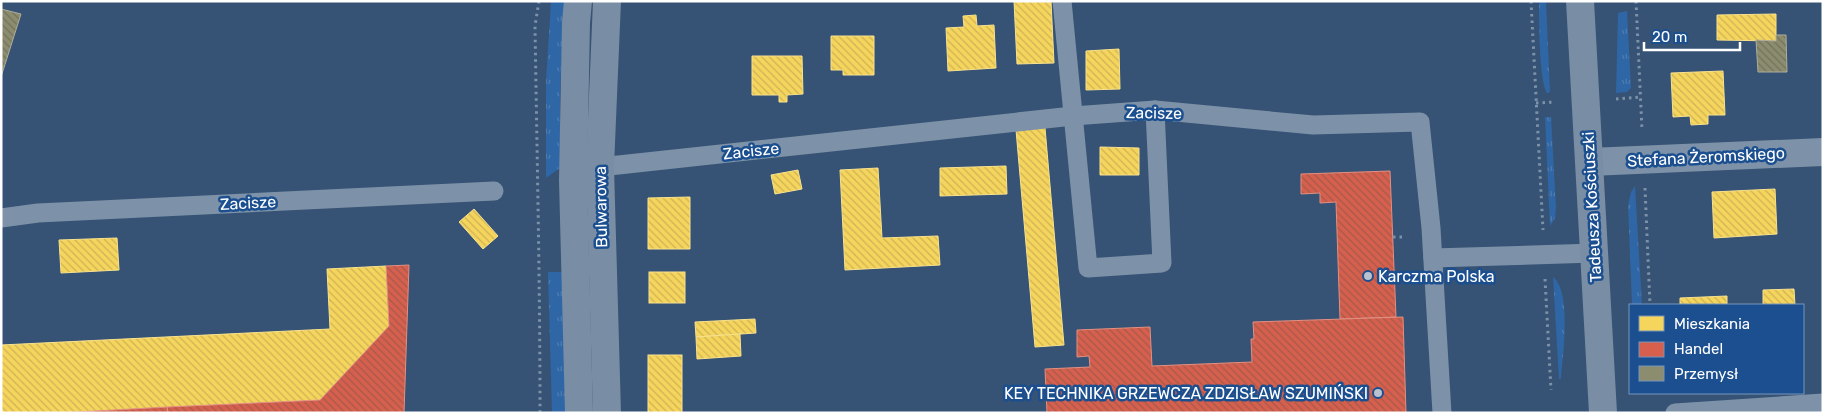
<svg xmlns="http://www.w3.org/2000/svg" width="1824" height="414" font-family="Rubik,sans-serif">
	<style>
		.grass { fill: url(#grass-tufts) }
		.homes { fill: url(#homes-back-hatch); stroke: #f9e28d }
		.shops { fill: url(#shops-back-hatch); stroke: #e29082 }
		.industry { fill: url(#industry-back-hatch); stroke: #aeae9a }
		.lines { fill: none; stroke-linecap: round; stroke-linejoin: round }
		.path { stroke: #7d92a8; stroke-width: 3; stroke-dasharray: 2.5 4; stroke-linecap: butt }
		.lane { stroke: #7d92a8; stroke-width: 19 }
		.street { stroke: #7d92a8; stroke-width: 28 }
		.secondary { stroke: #798da4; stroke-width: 28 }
		.poi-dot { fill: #b9c2ce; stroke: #1b4f8f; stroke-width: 2 }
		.labels { text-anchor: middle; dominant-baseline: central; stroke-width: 5; stroke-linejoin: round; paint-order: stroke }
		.street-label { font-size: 16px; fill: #fff; stroke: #1b4f8f }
		.poi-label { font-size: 16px; fill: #fff; stroke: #1b4f8f; text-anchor: start }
	</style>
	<defs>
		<pattern id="grass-tufts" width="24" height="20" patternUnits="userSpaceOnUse" patternTransform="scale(1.25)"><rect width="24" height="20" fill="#2f66a5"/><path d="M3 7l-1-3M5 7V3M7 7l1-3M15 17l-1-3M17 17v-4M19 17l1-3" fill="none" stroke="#4e7db2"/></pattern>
		<pattern id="homes-back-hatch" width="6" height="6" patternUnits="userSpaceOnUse" patternTransform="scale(1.25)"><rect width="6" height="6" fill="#f6d55c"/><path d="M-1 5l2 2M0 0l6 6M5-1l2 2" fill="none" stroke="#ccb358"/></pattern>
		<pattern id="shops-back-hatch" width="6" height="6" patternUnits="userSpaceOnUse" patternTransform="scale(1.25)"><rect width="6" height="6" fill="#d6604d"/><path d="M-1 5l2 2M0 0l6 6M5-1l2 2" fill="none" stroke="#a6594d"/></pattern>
		<pattern id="industry-back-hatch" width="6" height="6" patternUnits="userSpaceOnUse" patternTransform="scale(1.25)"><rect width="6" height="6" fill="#8c8c6e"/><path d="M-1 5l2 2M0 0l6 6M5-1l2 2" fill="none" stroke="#727260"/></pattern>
	</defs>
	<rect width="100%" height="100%" fill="#365274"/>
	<g class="grass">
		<polygon points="551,1 565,1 560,92 560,168 546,178 546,82"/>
		<path d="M 1539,1 L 1546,1 L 1550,92 L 1547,93 C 1539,83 1539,18 1539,1 Z"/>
		<polygon points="1627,11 1631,88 1627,92 1616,93 1618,13"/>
		<polygon points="1545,117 1551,117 1556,207 1555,218 1550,226"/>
		<polygon points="1635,186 1642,305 1632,305 1628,205 1631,192"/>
		<polygon points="548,272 562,272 566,413 552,413"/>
		<path d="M 1553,277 C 1572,292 1563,356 1561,379 L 1559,379 Z"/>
	</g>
	<g class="homes">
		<polygon points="1014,1 1051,1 1054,63 1017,64"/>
		<polygon points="1776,14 1776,41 1717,40 1717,15"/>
		<polygon points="976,15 977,26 994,25 996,68 948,71 946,28 964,27 963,16"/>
		<polygon points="831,36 874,36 874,75 843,75 843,70 831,70"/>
		<polygon points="1119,49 1120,89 1086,90 1086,51"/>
		<polygon points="752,56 802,56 803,94 787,95 787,102 779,102 779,95 752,95"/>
		<polygon points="1723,71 1725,115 1708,115 1708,124 1691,125 1690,116 1673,117 1671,73"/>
		<polygon points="1045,128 1064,345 1035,347 1016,130"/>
		<polygon points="1100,147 1139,148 1139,175 1100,175"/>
		<polygon points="1006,166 1007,194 940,196 940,168"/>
		<polygon points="878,168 882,238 938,236 940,265 845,270 840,170"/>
		<polygon points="798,170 802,189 775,194 771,175"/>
		<polygon points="1775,189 1777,234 1714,238 1712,192"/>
		<polygon points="690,197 690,249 648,249 648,198"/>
		<polygon points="474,209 498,236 483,249 459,222"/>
		<polygon points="117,238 119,270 61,273 59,240"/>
		<polygon points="386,266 389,326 320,400 59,413 1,413 1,345 330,329 327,269"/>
		<rect x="649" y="272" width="36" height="31"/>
		<polygon points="1794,289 1795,305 1763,305 1763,290"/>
		<polygon points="1727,296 1727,305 1680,305 1680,298"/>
		<polygon points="755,319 756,333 696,337 695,322"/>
		<polygon points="740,334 741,356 697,359 696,337"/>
		<rect x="648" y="355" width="34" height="58"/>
	</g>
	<g class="shops">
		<polygon points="1390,171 1396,317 1340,319 1336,202 1320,203 1320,193 1301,194 1301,174"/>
		<polygon points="409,265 404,413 168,413 167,407 320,400 389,326 386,266"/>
		<polygon points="1403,317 1406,413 1047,413 1045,369 1090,367 1089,356 1077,357 1077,330 1150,327 1152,366 1252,362 1251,339 1254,339 1253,322"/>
		<polygon points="167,407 168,413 59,413"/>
	</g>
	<g class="industry">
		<polygon points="1,9 21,14 1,77"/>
		<polygon points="1776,35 1786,35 1787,72 1758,72 1756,40 1776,41"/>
	</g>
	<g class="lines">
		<g class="path">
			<path d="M 539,1 L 535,26 C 537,155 540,284 540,413"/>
			<polyline points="1531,1 1543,230"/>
			<polyline points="1636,1 1642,130"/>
			<polyline points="1616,99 1641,97"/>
			<polyline points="1536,103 1555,102"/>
			<polyline points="1645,188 1650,305"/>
			<polyline points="1393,237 1406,237"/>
			<polyline points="1545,279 1551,390"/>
		</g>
		<g class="lane">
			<polyline points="1062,1 1088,268 1162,263 1155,110"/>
			<polyline points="600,167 1073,116 1155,110 1313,125 1420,122 1431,228 1442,413"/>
			<polyline points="1,218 38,213 494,191"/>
			<polyline points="1433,258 1595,253"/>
			<polyline points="1675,413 1823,403"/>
		</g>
		<polyline class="street" points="1590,162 1823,152"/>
		<g class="secondary">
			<polyline points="578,1 576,23 573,180 579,413"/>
			<polyline points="607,1 600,167 607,413"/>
			<polyline points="1580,1 1603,413"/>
		</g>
	</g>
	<g class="poi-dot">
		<circle cx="1368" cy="276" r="5"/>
		<circle cx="1378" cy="393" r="5"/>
	</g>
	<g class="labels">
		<g class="street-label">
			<text transform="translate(1154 113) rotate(1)">Zacisze</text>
			<text transform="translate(751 151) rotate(-6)">Zacisze</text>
			<text transform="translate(1706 157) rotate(-3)">Stefana Żeromskiego</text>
			<text transform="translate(248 203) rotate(-3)">Zacisze</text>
			<text transform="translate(601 207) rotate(-91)">Bulwarowa</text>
			<text transform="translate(1592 207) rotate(-93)">Tadeusza Kościuszki</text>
		</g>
		<g class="poi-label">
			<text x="1378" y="276">Karczma Polska</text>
			<text x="1368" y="393" text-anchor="end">KEY TECHNIKA GRZEWCZA ZDZISŁAW SZUMIŃSKI</text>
		</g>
	</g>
	<rect width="1824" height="414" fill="none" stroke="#ffffff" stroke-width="5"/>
	<rect x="1629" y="304" width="175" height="90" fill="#1b4f8f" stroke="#7695bc"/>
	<rect x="1639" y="316" width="25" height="15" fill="#f6d55c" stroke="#7695bc"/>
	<text x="1674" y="329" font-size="15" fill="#ffffff">Mieszkania</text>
	<rect x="1639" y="342" width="25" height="15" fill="#d6604d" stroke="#7695bc"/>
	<text x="1674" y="354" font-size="15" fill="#ffffff">Handel</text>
	<rect x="1639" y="366" width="25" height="15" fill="#8c8c6e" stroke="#7695bc"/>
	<text x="1674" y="379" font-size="15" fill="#ffffff">Przemysł</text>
	<path d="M1644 42v8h96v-8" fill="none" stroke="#ffffff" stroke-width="2.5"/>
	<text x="1652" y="42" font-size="15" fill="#ffffff" stroke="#1b4f8f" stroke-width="4" paint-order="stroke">20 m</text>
</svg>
